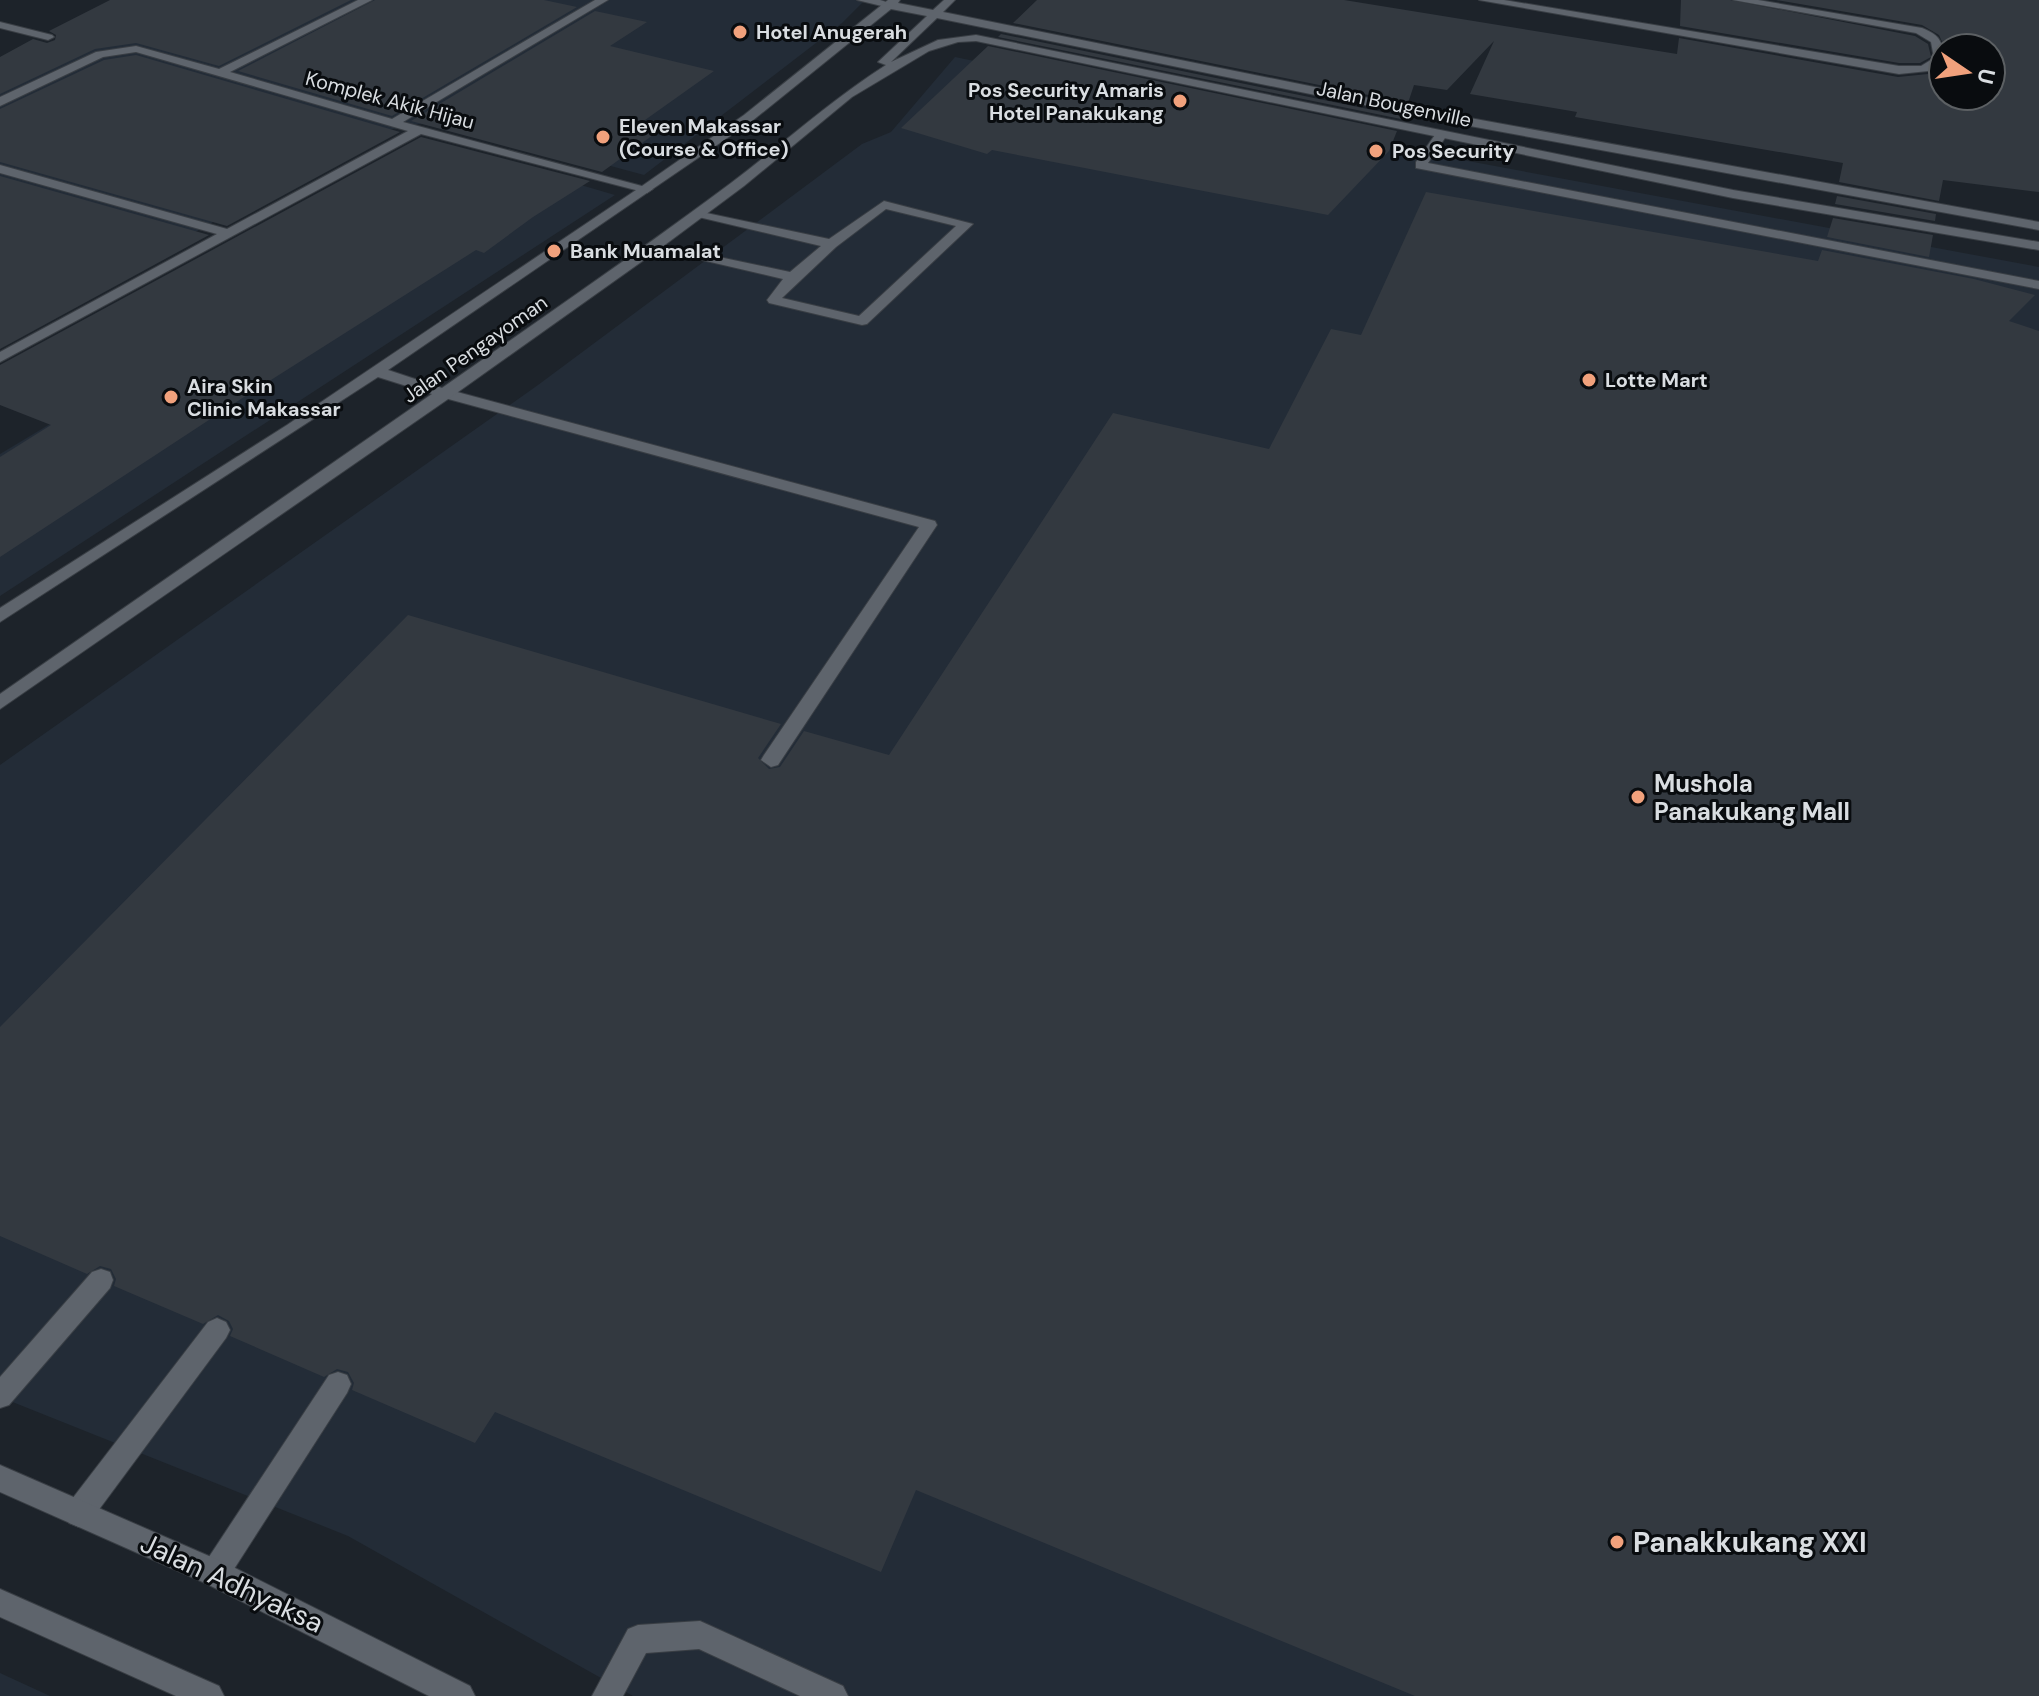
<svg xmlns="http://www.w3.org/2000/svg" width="2039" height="1696" font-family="'DM Sans',sans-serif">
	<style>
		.built { fill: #232c37 }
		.building { fill: #333940 }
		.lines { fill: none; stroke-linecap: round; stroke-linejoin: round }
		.lane-casing { stroke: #393e44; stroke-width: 2 }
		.street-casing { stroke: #393e44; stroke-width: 2 }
		.secondary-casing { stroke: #393e44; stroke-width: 2 }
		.lane { fill: #5e646c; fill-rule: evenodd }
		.street { fill: #5e646c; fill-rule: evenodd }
		.secondary { fill: #5e646c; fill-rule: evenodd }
		.poi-dot { fill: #f1a17c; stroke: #090c0f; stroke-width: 3 }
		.labels { text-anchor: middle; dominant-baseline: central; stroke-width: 6; stroke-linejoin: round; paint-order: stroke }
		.far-poi-label { font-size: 20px; font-weight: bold; fill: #d9dde1; stroke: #090c0f; text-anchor: start }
		.far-street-label { font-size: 20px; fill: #d9dde1; stroke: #090c0f }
		.poi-label { font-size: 24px; font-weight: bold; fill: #d9dde1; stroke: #090c0f; text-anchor: start }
		.near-poi-label { font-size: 28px; font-weight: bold; fill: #d9dde1; stroke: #090c0f; text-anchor: start }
		.near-street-label { font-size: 28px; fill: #d9dde1; stroke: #090c0f }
	</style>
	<rect width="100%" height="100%" fill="#1d232a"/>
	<g class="built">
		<polygon points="201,0 865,0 842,23 644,175 441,120 372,133 15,333 0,328 0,91"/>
		<polygon points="955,57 1398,148 2039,267 2039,1696 633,1696 348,1536 0,1397 0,765 538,385 862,144 891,132"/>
		<polygon points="492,159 615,195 0,596 0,454"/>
		<polygon points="0,1673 50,1696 0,1696"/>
	</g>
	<g class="building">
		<polygon points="110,0 351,0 219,66 136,43 95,49 0,94 0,57 33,39 47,43 55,40 56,35 49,31"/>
		<polygon points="375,0 544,0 577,7 392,116 238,71"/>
		<polygon points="1037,0 1344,0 1677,54 1679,38 1898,77 1928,74 1943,66 1943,96 1991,96 1991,48 1945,48 1939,35 1922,25 1776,0 2039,0 2039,192 1943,180 1939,201 1839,182 1843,163 1575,117 1577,112 1470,94 1494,41 1447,90 1414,85 1408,103 1013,23"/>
		<polygon points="1681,0 1730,0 1915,36 1928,44 1931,57 1920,63 1899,63 1680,26"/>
		<polygon points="595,11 647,22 610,46 714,71 638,125 660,130 602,172 411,121"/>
		<polygon points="1001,34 1402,116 1401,119 998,37"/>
		<polygon points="988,46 1397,131 1389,151 1328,215 992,150 987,154 901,128"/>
		<polygon points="136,55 400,132 227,226 0,162 0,109 104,60"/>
		<polygon points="421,137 590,181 533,217 484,253 476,250 244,397 0,557 0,457 51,425 0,405 0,365"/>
		<polygon points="0,176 209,235 0,349"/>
		<polygon points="1426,192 1818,261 1822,250 1974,279 2035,295 2009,321 2039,331 2039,1696 1415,1696 916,1490 881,1572 495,1412 475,1443 352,1390 354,1383 348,1372 337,1369 324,1377 230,1336 233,1329 229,1321 218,1315 203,1324 114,1286 116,1279 111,1269 100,1266 87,1274 0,1236 0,1027 408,615 781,724 758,758 769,769 780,767 804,731 889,755 1113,413 1269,449 1331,329 1361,335"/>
		<polygon points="1837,196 1936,214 1935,221 1835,204"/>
		<polygon points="1833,218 1933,235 1929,257 1827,237"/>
	</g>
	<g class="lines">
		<g class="lane-casing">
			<g id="lane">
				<polygon points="1441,131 1447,135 1428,163 2039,281 2039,289 1416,168 1416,162 1437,132"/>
				<path d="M 884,201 L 973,224 L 867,324 L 862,325 L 769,303 L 767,300 L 783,279 L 646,247 L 653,243 L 790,272 L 821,246 L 690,215 L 697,211 L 829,239 ZM 886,209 L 956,226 L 859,316 L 782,298 L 836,247 Z"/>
				<polygon points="446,389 935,521 937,525 778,765 771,767 761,760 764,755 919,527 441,397 438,394"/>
				<polygon points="101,1269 110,1272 113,1280 110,1288 9,1405 0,1408 0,1377 92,1272"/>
				<polygon points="217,1318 226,1322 230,1330 226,1338 89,1523 79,1527 69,1523 65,1513 69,1503 208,1322"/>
				<polygon points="338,1372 347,1375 351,1384 347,1393 225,1583 215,1587 205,1583 201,1573 205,1563 329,1375"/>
				<polygon points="700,1621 843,1686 848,1696 800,1696 699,1649 646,1653 623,1696 592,1696 628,1629 638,1625"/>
			</g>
		</g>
		<g class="street-casing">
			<g id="street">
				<polygon points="358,0 372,0 230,72 392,119 595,0 608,0 403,122 653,189 647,193 421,134 0,362 0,352 217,234 0,173 0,165 227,229 408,131 136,52 103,57 0,106 0,97 96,52 136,46 219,69"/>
				<polygon points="857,0 880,0 896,5 890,8"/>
				<path d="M 1479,0 L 1504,0 L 1899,66 L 1921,66 L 1934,58 L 1931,42 L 1916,33 L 1733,0 L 1758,0 L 1922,28 C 1942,36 1943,43 1943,62 L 1928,71 L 1899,74 Z"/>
				<polygon points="0,22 52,35 54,37 48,40 0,28"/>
			</g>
		</g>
		<g class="secondary-casing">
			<g id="secondary">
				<path d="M 888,0 L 900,0 L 898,3 L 933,10 L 944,0 L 955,0 L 943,12 L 1448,114 L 2039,222 L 2039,230 L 1448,122 L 937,18 L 891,62 L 938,40 L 976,35 L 1733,190 L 2039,242 L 2039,250 L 1733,198 L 976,41 L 958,42 L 929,51 L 852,97 L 744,186 L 658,250 L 451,397 L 0,709 L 0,694 L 432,394 L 378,377 L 0,622 L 0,608 L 287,425 L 642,186 L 744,115 ZM 891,9 L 927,16 L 878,62 L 886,65 C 831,100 784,143 731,183 C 636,254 539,320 442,388 L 388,370 L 752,121 Z"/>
				<polygon points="0,1465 225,1563 470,1686 475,1696 429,1696 205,1583 0,1492"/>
				<polygon points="0,1589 219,1686 224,1696 176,1696 0,1617"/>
			</g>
		</g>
		<use href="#lane" class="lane"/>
		<use href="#street" class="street"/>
		<use href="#secondary" class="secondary"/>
	</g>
	<g class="poi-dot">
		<circle cx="740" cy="32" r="8"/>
		<circle cx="1180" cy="101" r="8"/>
		<circle cx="603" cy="137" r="8"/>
		<circle cx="1376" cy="151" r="8"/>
		<circle cx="554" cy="251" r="8"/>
		<circle cx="1589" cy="380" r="8"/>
		<circle cx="171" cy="397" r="8"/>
		<circle cx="1638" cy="797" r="8"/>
		<circle cx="1617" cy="1542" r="8"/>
	</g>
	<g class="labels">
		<g class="far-poi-label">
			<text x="756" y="32">Hotel Anugerah</text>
			<text x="1164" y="90" text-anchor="end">Pos Security Amaris<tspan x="1164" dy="23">Hotel Panakukang</tspan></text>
			<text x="619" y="126">Eleven Makassar<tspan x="619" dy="23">(Course &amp; Office)</tspan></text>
			<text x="1392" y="151">Pos Security</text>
			<text x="570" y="251">Bank Muamalat</text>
			<text x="1605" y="380">Lotte Mart</text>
			<text x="187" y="386">Aira Skin<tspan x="187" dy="23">Clinic Makassar</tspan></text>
		</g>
		<g class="far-street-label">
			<text transform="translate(390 100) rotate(15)">Komplek Akik Hijau</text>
			<text transform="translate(1394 104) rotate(12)">Jalan Bougenville</text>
			<text transform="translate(475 349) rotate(-35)">Jalan Pengayoman</text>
		</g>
		<g class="poi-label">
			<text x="1654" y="783">Mushola<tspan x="1654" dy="28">Panakukang Mall</tspan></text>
		</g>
		<g class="near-poi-label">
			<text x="1633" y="1542">Panakkukang XXI</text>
		</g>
		<g class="near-street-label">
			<text transform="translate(232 1583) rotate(25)">Jalan Adhyaksa</text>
		</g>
	</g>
	<g transform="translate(1967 72) rotate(103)"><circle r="38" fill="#090c0f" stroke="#5c6063" stroke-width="2"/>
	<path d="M0-6L14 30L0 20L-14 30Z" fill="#f1a17c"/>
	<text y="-12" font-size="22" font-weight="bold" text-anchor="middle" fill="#d9dde1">U</text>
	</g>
</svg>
